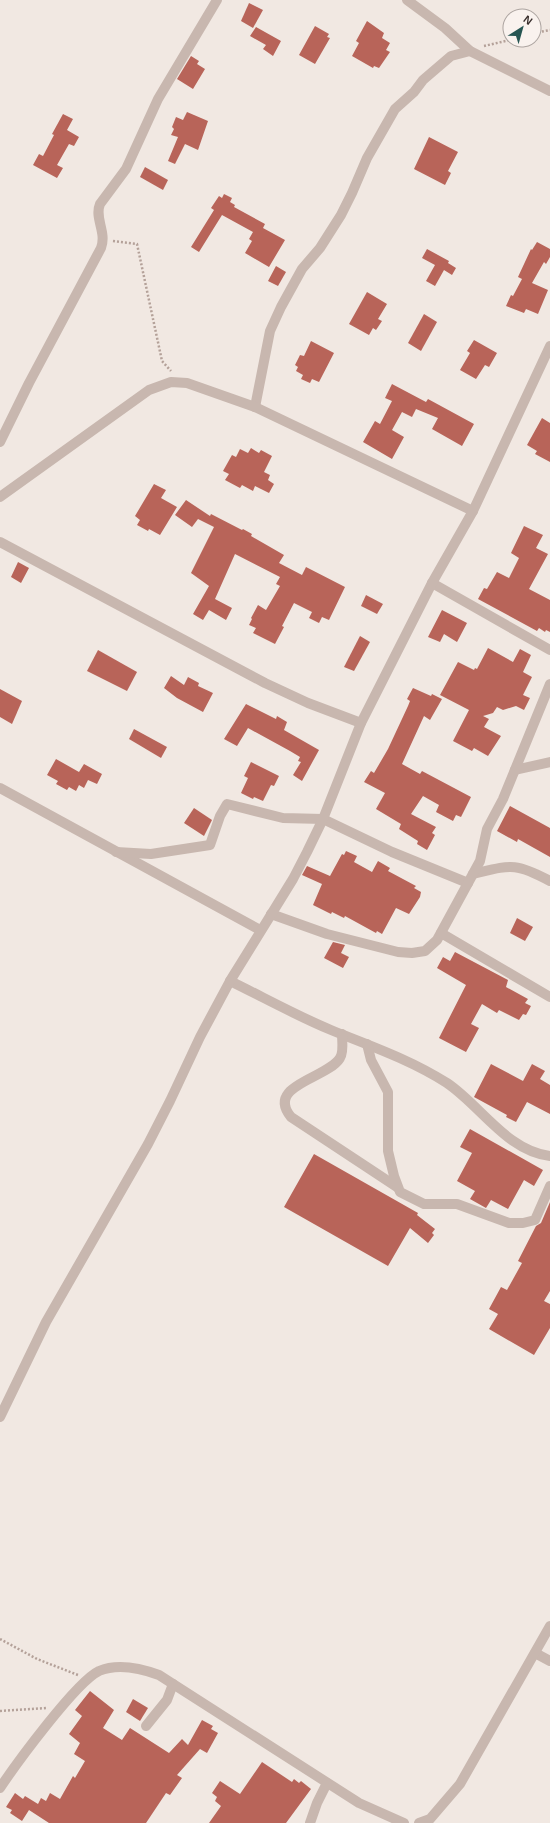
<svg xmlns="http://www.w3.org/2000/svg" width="550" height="1823" font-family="Arial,sans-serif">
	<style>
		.building { fill: #b86459 }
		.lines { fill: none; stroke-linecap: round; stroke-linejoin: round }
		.path { stroke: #b4a199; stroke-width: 2.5; stroke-dasharray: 2 2; stroke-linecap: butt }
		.minor { stroke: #c8b7af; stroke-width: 10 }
	</style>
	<rect width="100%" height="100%" fill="#f1e8e2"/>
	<g class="building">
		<polygon points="249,3 263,10 253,28 241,21"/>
		<polygon points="367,21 384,33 382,38 390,43 386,50 390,52 379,68 374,66 373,68 352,56 359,43 356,41"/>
		<polygon points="315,26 329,34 327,37 330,38 315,64 299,55"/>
		<polygon points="256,27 281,41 273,56 263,49 266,45 250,36"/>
		<polygon points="191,56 199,61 197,64 205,69 193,89 177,79"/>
		<polygon points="187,112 208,121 198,150 185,144 175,164 168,161 178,137 171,135 174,129 172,127 176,117 183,120"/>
		<polygon points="63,114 73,119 67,130 79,137 74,146 69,144 57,165 63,168 57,178 33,165 39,154 43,156 54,135 52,134"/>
		<polygon points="429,137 458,152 448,171 451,173 445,185 414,169"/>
		<polygon points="145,167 168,180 163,190 140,177"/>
		<polygon points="224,194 232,198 230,202 235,205 234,207 265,224 263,228 285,240 269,267 245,253 252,241 249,239 253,232 222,215 199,252 191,247 214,210 211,208 219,196 222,198"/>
		<polygon points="537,242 550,249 550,257 546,264 544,262 532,283 548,290 538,314 526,309 524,313 506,306 511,295 513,296 522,279 518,277 531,249 532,250"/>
		<polygon points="427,249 449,261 448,263 456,268 452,275 444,270 435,286 426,281 435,265 422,258"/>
		<polygon points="276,266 286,272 278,286 268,281"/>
		<polygon points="367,292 387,304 378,319 382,321 376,330 373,328 369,335 349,324"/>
		<polygon points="424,314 437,322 421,351 408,343"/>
		<polygon points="474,340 497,353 489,367 485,365 476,379 460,370 470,353 467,351"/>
		<polygon points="311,341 334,353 319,382 312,379 310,383 301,379 303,375 296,371 298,367 295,365 300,355 304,356"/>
		<polygon points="392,384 426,402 428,399 474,424 462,446 432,429 438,418 416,409 412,417 402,412 392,430 404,437 392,459 363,442 375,421 380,424 392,401 385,398"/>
		<polygon points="542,418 550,423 550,462 535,454 537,451 527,445"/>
		<polygon points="251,448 259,453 261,450 272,456 264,472 270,475 268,480 274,484 269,493 255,486 253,491 242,485 240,488 225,480 229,474 223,471 232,455 236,457 240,449 248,453"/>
		<polygon points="154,484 166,490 161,498 177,507 160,535 149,529 148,531 137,525 140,520 135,516"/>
		<polygon points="186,500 210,516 211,514 242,530 243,529 252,534 251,536 284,555 279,563 302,575 306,567 345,587 329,620 322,617 319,623 309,618 312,612 294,603 282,626 284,627 275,644 253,633 256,628 249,625 252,619 251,618 258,605 266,610 280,586 276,584 280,577 235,554 215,599 232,608 226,620 209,610 203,620 193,614 209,586 191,573 214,527 198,519 192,527 175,515"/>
		<polygon points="524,526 543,535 536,548 548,554 529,589 550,600 550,632 546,630 545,632 539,628 537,631 478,599 484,588 487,589 497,572 509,578 519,558 511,553"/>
		<polygon points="18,562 29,568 21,583 11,577"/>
		<polygon points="366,595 383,604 377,614 361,606"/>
		<polygon points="442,610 467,623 457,642 444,634 440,642 428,637"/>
		<polygon points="360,636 370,642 354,671 344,667"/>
		<polygon points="488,648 513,662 520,649 531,655 523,672 532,677 523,695 530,698 524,710 516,706 503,710 497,707 493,713 483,716 489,719 484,727 501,736 488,756 474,748 472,751 453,741 469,710 440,695 458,662 474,670 475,668 477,669"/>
		<polygon points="98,650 137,672 127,691 87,671"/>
		<polygon points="171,676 184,685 188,677 199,683 198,686 213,693 203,712 177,698 164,688"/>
		<polygon points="413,688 431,696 432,694 442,699 430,720 424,716 402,764 420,774 422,771 471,797 461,817 456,815 453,821 436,812 439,805 423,796 411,814 436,827 432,833 435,835 427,850 417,844 418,841 399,829 401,824 376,809 385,793 364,782 371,771 374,773 388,749 408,706 410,701 407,699"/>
		<polygon points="0,689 22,701 12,724 0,717"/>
		<polygon points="246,704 276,719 277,716 287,722 284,730 319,750 302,781 293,775 301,762 298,761 300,757 290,751 248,728 237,746 224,739"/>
		<polygon points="134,729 167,747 161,758 129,739"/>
		<polygon points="56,759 79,772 84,764 102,774 97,784 88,780 84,788 79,785 76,791 69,787 67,790 56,784 58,781 47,775"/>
		<polygon points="251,762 279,776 274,786 271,785 263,801 254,797 253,799 241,793 248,778 244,776"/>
		<polygon points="510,806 550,828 550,857 518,839 517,842 497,831"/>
		<polygon points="194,808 212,820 204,836 184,823"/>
		<polygon points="346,851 357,856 354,862 372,872 378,861 390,868 388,871 416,886 414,888 421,892 420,897 409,914 396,908 382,934 377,931 376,933 345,916 344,918 332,912 331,914 313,905 322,884 302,875 307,866 330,876 342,854 344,855"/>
		<polygon points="517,918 533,927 525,941 510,933"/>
		<polygon points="333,942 345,945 341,953 349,957 343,968 324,958"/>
		<polygon points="455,952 508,980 506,987 528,999 525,1003 531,1006 526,1015 523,1014 519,1020 499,1010 497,1013 482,1004 471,1024 479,1028 466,1052 439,1038 466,985 437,968 443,957 450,961"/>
		<polygon points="491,1064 523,1081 532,1064 545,1071 540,1079 550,1085 550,1114 527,1102 516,1122 506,1117 507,1115 474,1097"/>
		<polygon points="470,1129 543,1170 534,1186 524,1180 508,1209 491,1200 486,1208 470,1199 475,1191 457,1181 472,1153 460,1147"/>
		<polygon points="314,1154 418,1213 417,1215 435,1229 432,1233 434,1235 428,1243 410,1228 388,1266 284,1207"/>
		<polygon points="550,1202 550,1291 544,1301 550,1304 550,1328 534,1355 489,1329 498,1314 489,1309 501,1287 507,1290 522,1263 518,1261 536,1226 541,1223"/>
		<polygon points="90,1691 114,1710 103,1728 122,1740 130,1728 169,1753 182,1739 188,1745 202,1720 213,1726 211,1729 218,1733 207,1753 200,1749 177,1775 182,1778 170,1795 166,1793 146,1823 49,1823 29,1810 22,1821 10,1813 12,1810 6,1807 15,1793 23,1799 25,1796 38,1804 41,1798 46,1801 50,1793 60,1799 73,1776 75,1778 85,1761 74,1754 80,1743 69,1734 82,1716 75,1710"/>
		<polygon points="133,1699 148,1708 140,1721 126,1712"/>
		<polygon points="262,1762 292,1782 294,1779 299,1783 301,1781 311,1789 286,1823 209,1823 221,1806 215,1801 217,1797 212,1793 220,1781 240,1794"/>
	</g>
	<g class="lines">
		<g class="path">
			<polyline points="534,33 550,30"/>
			<polyline points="484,46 510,40"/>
			<polyline points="113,241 137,244 162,361 171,371"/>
			<polyline points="0,1639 37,1659 78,1675"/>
			<polyline points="0,1711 47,1708"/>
		</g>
		<g class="minor">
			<polyline points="407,0 445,28 470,51 550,91"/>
			<polyline points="255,407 270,331 281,307 302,269 320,248 341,215 352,193 367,158 395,109 414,92 423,80 451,56 470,51"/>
			<path d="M 0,442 L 29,383 L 101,248 C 107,232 94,218 100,204 L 126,169 L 158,99 L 217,0"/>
			<polyline points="0,497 149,390 171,382 187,383 255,407 473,511"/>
			<polyline points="0,542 265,683 308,703 361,723"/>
			<polyline points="432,583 550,650"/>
			<polyline points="515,770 550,762"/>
			<polyline points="0,788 260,930"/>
			<polyline points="116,852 151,854 210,845 220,816 227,804 283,818 323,819 392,852 468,883"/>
			<path d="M 473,874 C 511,865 515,862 550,881"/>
			<polyline points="271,914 327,934 398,952 412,953 425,951 437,940 480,861 487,829 503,799 550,684"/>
			<polyline points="441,933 550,997"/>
			<path d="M 230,981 C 263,997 297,1016 331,1030 C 371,1046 411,1060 447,1083 C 481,1106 507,1151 550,1156"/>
			<path d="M 342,1034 C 342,1041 344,1052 340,1058 C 327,1079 265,1085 291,1117 L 397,1187"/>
			<polyline points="367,1044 371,1060 388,1092 388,1151 394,1176 400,1192 424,1204 457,1204 509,1223 523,1223 535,1220 550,1186"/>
			<polyline points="0,1417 46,1322 148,1144 170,1101 200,1037 230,981 293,879 307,852 323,819 361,723 432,583 473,511 550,346"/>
			<polyline points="535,1653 550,1661"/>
			<polyline points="146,1726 167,1700 173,1684"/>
			<path d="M 0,1788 C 16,1764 76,1682 99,1671 C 118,1663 140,1668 159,1675 L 359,1803 L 404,1823"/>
			<polyline points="310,1823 317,1803 327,1783"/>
			<polyline points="419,1823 430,1819 460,1784 550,1626"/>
		</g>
	</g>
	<g transform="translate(522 28) rotate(37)"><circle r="19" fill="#f9f2ee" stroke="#aca4a0"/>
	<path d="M0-3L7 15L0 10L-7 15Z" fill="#265552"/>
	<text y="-6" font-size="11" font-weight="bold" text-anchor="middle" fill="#382e2c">N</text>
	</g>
</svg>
